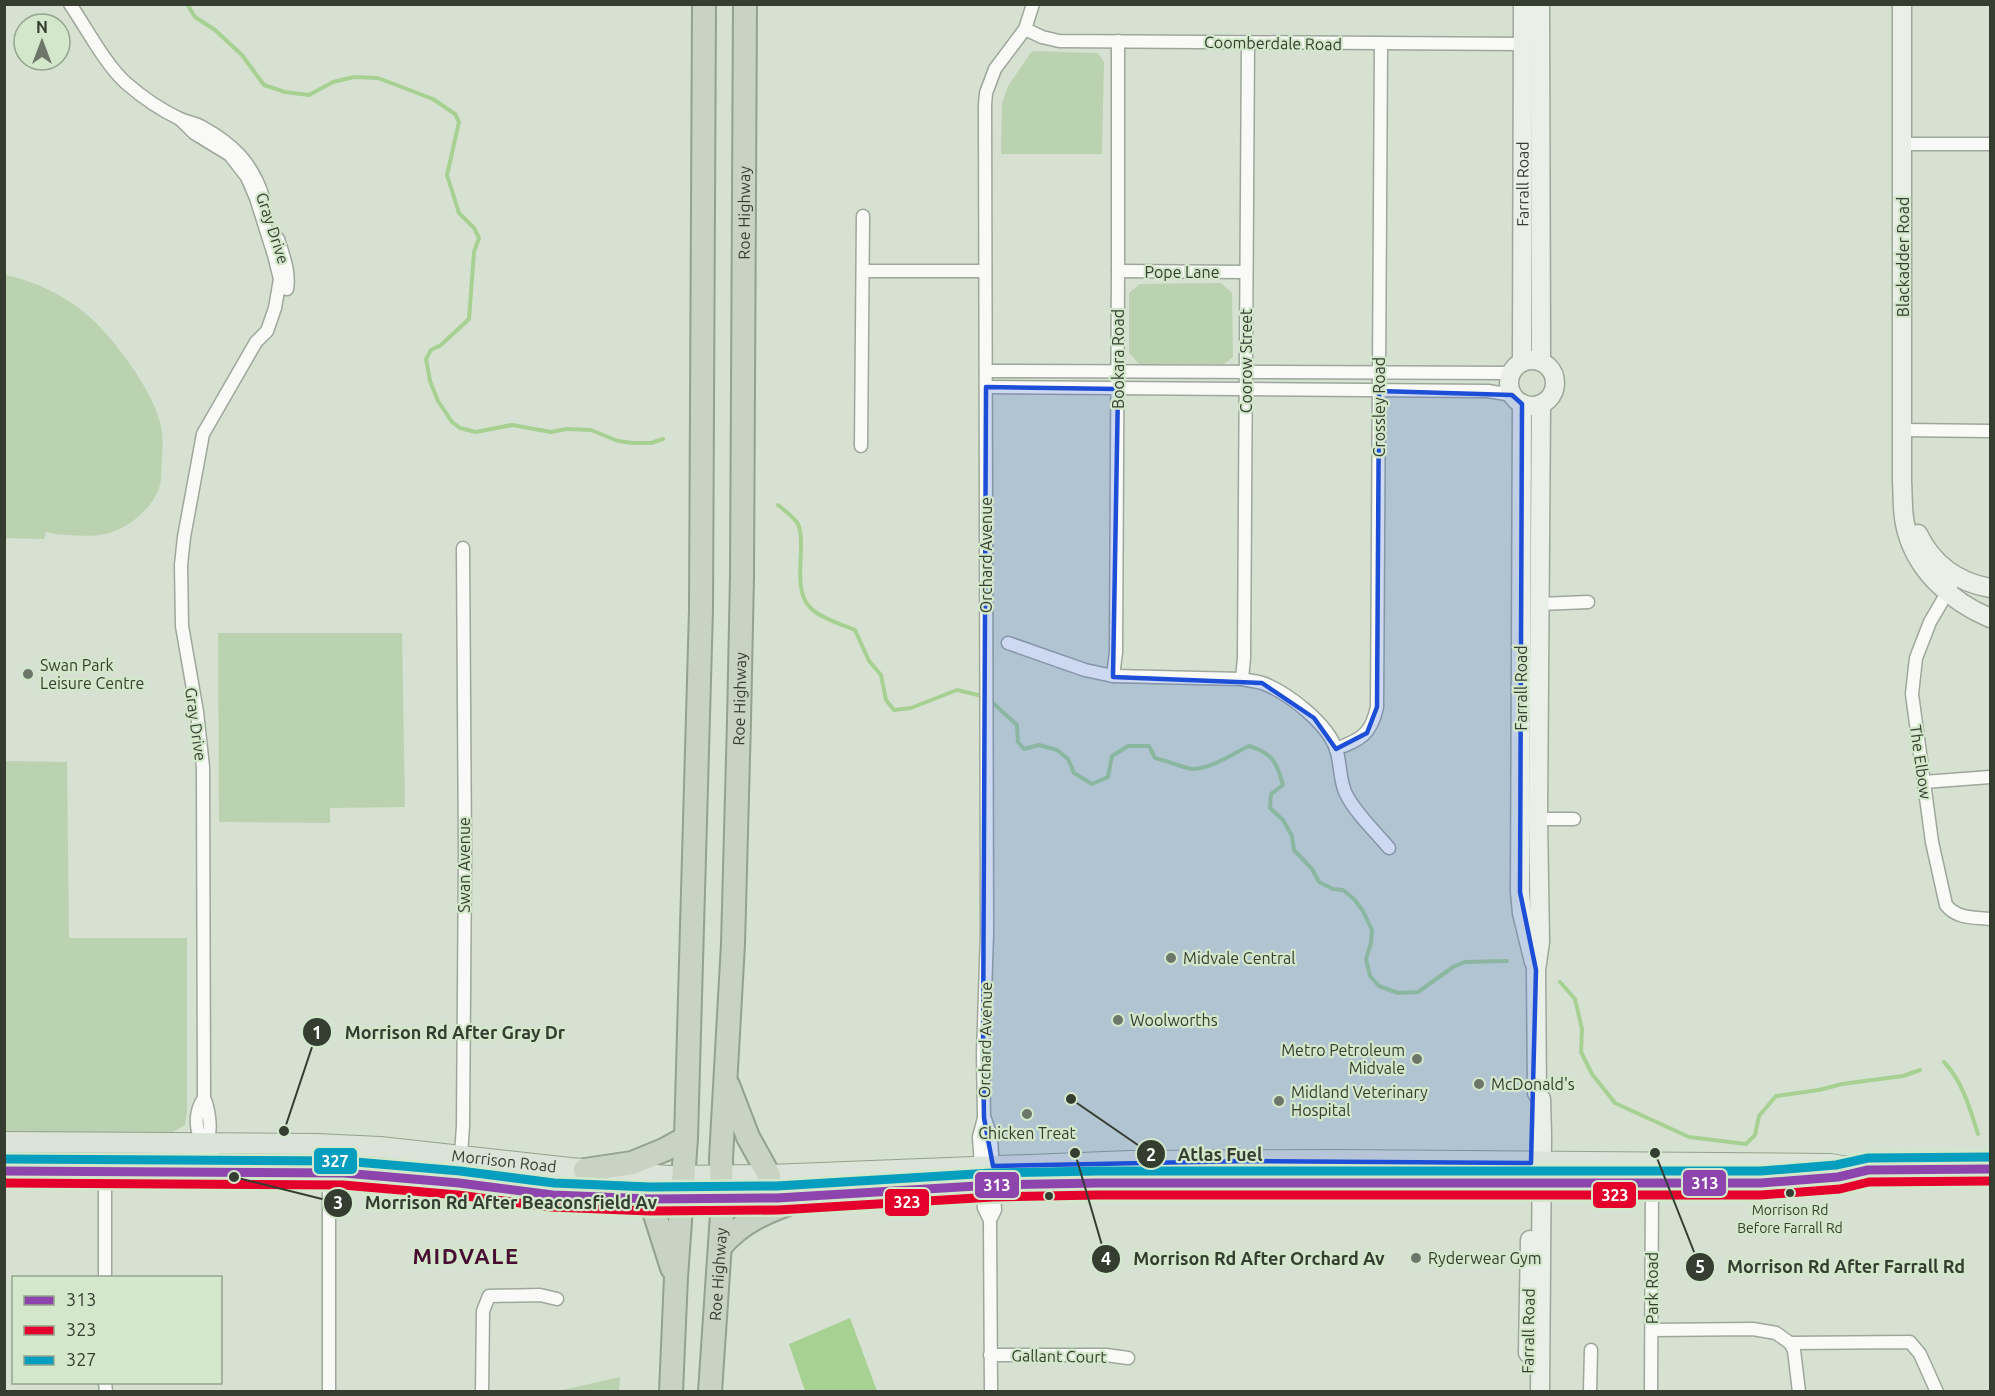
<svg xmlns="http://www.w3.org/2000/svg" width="1995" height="1396" font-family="Ubuntu,sans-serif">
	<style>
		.green { fill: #bad2af }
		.water { fill: #a7d193 }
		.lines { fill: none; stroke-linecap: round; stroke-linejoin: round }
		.stream { stroke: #a7d193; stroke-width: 4 }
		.street-casing { stroke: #9ea79b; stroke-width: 15 }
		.secondary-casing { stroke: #9ea79b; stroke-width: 21 }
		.primary-casing { stroke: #93a28c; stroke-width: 22 }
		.highway-casing { stroke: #93a28c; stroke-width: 26 }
		.street { stroke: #f9faf8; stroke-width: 12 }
		.secondary { stroke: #eaefe8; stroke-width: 18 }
		.primary { stroke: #dce3d9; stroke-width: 20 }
		.highway { stroke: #c9d3c3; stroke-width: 22 }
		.bus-1-casing { stroke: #d3e8ca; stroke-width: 14 }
		.bus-2-casing { stroke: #d3e8ca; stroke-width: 14 }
		.bus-3-casing { stroke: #d3e8ca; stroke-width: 14 }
		.bus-1 { stroke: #8e44ad; stroke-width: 9 }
		.bus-2 { stroke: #e4002b; stroke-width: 9 }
		.bus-3 { stroke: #059ebe; stroke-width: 9 }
		.marked { fill: #1d4ed8; fill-opacity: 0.2; stroke: #1d4ed8; stroke-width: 4.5; stroke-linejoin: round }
		.poi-dot { fill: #6d7669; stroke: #d3e8ca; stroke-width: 2 }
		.bus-dot { fill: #353d31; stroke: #d3e8ca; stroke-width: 2 }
		.labels { text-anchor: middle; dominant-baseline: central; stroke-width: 4.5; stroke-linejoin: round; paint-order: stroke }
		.bus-label { font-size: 14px; fill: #353d31; stroke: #d3e8ca }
		.street-label { font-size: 16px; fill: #353d31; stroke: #d3e8ca }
		.poi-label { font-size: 16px; fill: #353d31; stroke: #d3e8ca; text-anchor: start }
		.district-label { font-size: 22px; font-weight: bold; letter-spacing: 1.5px; fill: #490d34; stroke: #d3e8ca }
		.leader { fill: none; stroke: #353d31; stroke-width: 2 }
		.callout-dot { fill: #353d31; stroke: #d3e8ca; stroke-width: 2 }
		.mark-label { font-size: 18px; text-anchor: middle; font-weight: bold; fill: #fff }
		.callout-label { font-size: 18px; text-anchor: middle; font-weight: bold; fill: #353d31; stroke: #d3e8ca; stroke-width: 4.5; stroke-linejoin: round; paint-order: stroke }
		.line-badge { stroke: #d3e8ca; stroke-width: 2 }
		.badge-label { font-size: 16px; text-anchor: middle; font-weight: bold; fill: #fff }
	</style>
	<rect width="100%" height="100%" fill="#d6e1d1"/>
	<g class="green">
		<polygon points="1032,51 1098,53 1104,62 1102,154 1001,154 1002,103 1008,86"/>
		<path d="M 5,275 C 36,281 70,298 93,320 C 117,343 151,389 160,422 C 163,434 163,446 162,458 C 161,467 162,477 160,485 C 154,507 130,527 109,533 C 92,538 71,535 54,534 L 46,532 L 44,539 L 5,538 Z"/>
		<polygon points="1221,283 1232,293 1233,357 1224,364 1139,364 1129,353 1129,293 1140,284"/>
		<polygon points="218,633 402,633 405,807 330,808 330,823 219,822"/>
		<polygon points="5,761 67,762 69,938 187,938 187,1112 185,1125 171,1133 98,1135 100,1132 5,1133"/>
		<polygon points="620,1377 619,1391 558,1391"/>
	</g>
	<polygon class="water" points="850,1318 877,1391 805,1391 789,1344"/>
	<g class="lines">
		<g class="stream">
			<polyline points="187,4 195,17 215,30 242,55 264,85 285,92 309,95 333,82 354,77 378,78 433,99 455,114 459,122 447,175 459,213 474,228 479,238 474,252 469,319 441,345 431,350 426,359 430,381 438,401 452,422 460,428 476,432 512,425 551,432 566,429 591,430 618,441 633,443 651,443 663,439"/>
			<path d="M 778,505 C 784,510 794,517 798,524 C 802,532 801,544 801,552 C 797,609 806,611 855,630 L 869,661 L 881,675 L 886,700 L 894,710 L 911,708 L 957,690 L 982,696"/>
			<path d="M 992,702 L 1017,725 L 1018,742 L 1024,749 L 1039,745 L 1057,750 L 1068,759 L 1074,773 L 1092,784 L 1108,777 L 1112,756 L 1128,746 L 1149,746 L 1155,758 C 1165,760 1184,768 1192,769 C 1211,769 1232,754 1249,746 C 1272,753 1277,762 1283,785 L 1271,794 L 1270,808 L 1283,820 L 1292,836 L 1294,850 L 1312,869 L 1319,882 L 1333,889 L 1343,890 L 1354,899 L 1363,911 L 1372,930 L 1371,943 L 1366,959 L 1370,976 L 1379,986 L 1398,993 L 1418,992 L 1453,967 L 1465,962 L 1507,961"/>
			<polyline points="1560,982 1575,999 1582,1029 1581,1052 1592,1074 1615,1103 1689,1137 1746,1144 1755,1135 1759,1116 1776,1096 1819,1090 1842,1084 1903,1076 1920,1070"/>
			<path d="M 1944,1062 C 1963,1082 1970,1109 1978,1134"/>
		</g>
		<g class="street-casing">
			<g id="street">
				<path d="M 70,4 C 87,29 105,64 126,83 C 142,97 161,110 180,119 C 187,122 195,123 202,127 C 233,144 252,163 263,197"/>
				<polyline points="1025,29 1042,37 1059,41 1523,44"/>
				<polyline points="1903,144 1990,144"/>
				<path d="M 278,239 C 283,255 290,272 287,289"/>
				<polyline points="863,271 984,271"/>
				<polyline points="1118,271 1246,272"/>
				<polyline points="986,371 1511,373"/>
				<polyline points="986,387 1488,391 1512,395"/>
				<polyline points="1902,430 1990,431"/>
				<polyline points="861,446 863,216"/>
				<path d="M 1951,586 L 1930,622 L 1916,658 L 1912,694 L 1932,842 L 1946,905 C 1957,919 1974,917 1990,919"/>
				<polyline points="1540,604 1588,602"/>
				<path d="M 1008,643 L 1085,670 L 1113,676 L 1242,679 C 1250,681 1258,681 1265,684 C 1289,694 1327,723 1336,749 C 1341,763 1339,780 1346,794 C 1356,814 1375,831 1389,848"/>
				<polyline points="1113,676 1116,652 1118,271 1118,41"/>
				<polyline points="1242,679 1244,658 1248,42"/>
				<path d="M 1336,749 C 1361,739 1371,735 1377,707 L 1381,44"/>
				<polyline points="1924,782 1990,777"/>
				<polyline points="1538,819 1574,819"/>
				<path d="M 204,1098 C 186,1124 204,1159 232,1169"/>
				<polyline points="985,1119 991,1137 995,1210 990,1220 991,1392"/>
				<path d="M 174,1171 C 183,1165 203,1147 208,1136 C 212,1128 208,1106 204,1098 L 203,767 L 197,712 L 182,626 L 181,565 L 184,537 L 203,434 L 256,342 L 267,331 L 275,308 L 280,279 L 274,255 L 256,198 L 247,177 L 230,155 L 194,133 L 180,119"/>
				<polyline points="105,1172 105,1278"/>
				<polyline points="329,1173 329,1392"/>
				<polyline points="459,1183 463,1126 465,856 463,548"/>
				<polyline points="990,1220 984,1208 979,1137 984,1118 983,1054 987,934 985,105 986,93 995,69 1025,29 1033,4"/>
				<polyline points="1652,1330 1753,1329 1776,1333 1790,1343 1794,1350 1799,1392"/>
				<polyline points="1790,1343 1910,1342 1920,1354 1937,1392"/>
				<polyline points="990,1355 1106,1355 1128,1358"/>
				<polyline points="105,1382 106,1392"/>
				<polyline points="482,1392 483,1311 489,1296 540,1295 557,1299"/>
				<polyline points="1590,1392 1591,1350"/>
				<polyline points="1651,1392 1652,1184"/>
			</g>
		</g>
		<g class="secondary-casing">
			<g id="secondary">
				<polyline points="1540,4 1541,361"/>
				<path d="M 1902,4 L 1902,482 C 1903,495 1902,510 1905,524 C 1914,569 1950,601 1990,618"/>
				<circle cx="1532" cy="383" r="23"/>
				<path id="s1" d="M 1522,362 L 1523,4"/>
				<polyline points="1522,404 1520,892 1522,913 1534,962"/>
				<path d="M 1918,534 C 1933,565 1957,582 1990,588"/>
				<polyline points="1528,1353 1530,1240"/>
				<polyline points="1540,1392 1542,1134 1541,1099 1537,1093 1536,970 1540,942 1538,819 1541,405"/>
			</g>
		</g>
		<g class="primary-casing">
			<g id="primary">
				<path id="s2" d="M 4,1142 L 316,1144 L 380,1147 L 570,1168 L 669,1176 L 769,1175 L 1130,1161 L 1338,1160 L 1830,1164 L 1868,1170 L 1990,1169"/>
				<polyline points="4,1171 344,1173 459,1183 553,1195 650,1199 777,1198 993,1185 1098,1183 1761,1183 1805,1181 1854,1173"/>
			</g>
		</g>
		<g class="highway-casing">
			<g id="highway">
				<polyline points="728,1085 748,1137 769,1175"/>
				<polyline points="585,1170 632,1163 664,1150 686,1138"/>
				<polyline points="650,1199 672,1268"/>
				<path d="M 720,1247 C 745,1218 772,1210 807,1197"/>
				<polyline points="671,1392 676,1277 686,1138 701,610 704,4"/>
				<path id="s3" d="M 710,1392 L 722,1214 L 721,1158 L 733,944 L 739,721 L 742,576 L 745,4"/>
			</g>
		</g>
		<use href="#street" class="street"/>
		<use href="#secondary" class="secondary"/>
		<use href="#primary" class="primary"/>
		<use href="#highway" class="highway"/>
		<g class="bus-1-casing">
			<polyline id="bus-1" points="4,1171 344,1173 459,1183 553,1195 650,1199 777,1198 993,1185 1098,1183 1761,1183 1838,1177 1868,1170 1990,1169"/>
		</g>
		<g class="bus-2-casing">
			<polyline id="bus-2" points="4,1183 343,1185 458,1195 551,1207 650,1211 778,1210 993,1197 1098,1195 1761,1195 1840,1189 1869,1182 1990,1181"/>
		</g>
		<g class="bus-3-casing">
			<polyline id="bus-3" points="4,1159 344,1161 460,1171 554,1183 650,1187 777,1186 992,1173 1098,1171 1761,1171 1836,1165 1868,1158 1990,1157"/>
		</g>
		<use href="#bus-1" class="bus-1"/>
		<use href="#bus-2" class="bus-2"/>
		<use href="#bus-3" class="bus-3"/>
	</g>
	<path class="marked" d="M 986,387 L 1118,389 L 1113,677 L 1262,683 L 1314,718 L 1336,749 L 1367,733 L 1377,707 L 1379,391 L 1512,395 L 1522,404 L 1520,892 L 1536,970 L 1531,1163 L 1250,1161 L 993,1166 L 984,1118 L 983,1054 Z"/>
	<g class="poi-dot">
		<circle cx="28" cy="674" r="6"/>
		<circle cx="1171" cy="958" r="6"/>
		<circle cx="1118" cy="1020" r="6"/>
		<circle cx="1417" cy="1059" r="6"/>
		<circle cx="1479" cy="1084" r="6"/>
		<circle cx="1279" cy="1101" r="6"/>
		<circle cx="1027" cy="1114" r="6"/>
		<circle cx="1416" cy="1258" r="6"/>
	</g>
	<g class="bus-dot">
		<circle cx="1790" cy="1193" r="5"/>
		<circle cx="1049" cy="1196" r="5"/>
	</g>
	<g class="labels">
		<g class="bus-label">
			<text x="1790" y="1210">Morrison Rd<tspan x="1790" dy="18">Before Farrall Rd</tspan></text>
		</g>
		<g class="street-label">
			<text transform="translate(1273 43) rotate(1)">Coomberdale Road</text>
			<text stroke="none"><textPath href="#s1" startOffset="178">Farrall Road</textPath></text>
			<text stroke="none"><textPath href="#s3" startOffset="1180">Roe Highway</textPath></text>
			<text transform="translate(273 228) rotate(72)">Gray Drive</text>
			<text transform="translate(1903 257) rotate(-90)">Blackadder Road</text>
			<text x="1182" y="272">Pope Lane</text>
			<text transform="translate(1118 359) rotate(-90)">Bookara Road</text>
			<text transform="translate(1246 361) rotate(-90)">Coorow Street</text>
			<text transform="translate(1379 407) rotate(-90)">Crossley Road</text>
			<text transform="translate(986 555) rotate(-90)">Orchard Avenue</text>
			<text transform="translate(1521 688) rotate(-90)">Farrall Road</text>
			<text stroke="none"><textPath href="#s3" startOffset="694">Roe Highway</textPath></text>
			<text transform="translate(196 724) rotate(82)">Gray Drive</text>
			<text transform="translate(1921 762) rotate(82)">The Elbow</text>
			<text transform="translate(464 865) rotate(-90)">Swan Avenue</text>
			<text transform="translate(985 1040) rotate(-89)">Orchard Avenue</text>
			<text stroke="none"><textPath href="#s2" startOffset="501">Morrison Road</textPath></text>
			<text stroke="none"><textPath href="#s3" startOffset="118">Roe Highway</textPath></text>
			<text transform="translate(1652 1288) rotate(-90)">Park Road</text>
			<text transform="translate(1528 1331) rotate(-89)">Farrall Road</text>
			<text transform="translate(1059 1356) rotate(1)">Gallant Court</text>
		</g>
		<g class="poi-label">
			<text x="40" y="665">Swan Park<tspan x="40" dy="18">Leisure Centre</tspan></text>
			<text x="1183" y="958">Midvale Central</text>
			<text x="1130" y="1020">Woolworths</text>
			<text x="1405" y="1050" text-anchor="end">Metro Petroleum<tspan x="1405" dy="18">Midvale</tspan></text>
			<text x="1491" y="1084">McDonald's</text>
			<text x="1291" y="1092">Midland Veterinary<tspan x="1291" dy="18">Hospital</tspan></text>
			<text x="1027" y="1133" text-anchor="middle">Chicken Treat</text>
			<text x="1428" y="1258">Ryderwear Gym</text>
		</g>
		<g class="district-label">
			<text x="466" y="1255">MIDVALE</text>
		</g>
	</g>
	<path class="leader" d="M284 1131L317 1032M1071 1099L1151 1154M234 1177L338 1203M1075 1153L1106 1259M1655 1153L1700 1267"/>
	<g class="callout-dot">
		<circle cx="284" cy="1131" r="6"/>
		<circle cx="1071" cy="1099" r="6"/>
		<circle cx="234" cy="1177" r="6"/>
		<circle cx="1075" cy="1153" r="6"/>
		<circle cx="1655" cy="1153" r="6"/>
		<circle cx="317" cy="1032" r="15"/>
		<circle cx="1151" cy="1154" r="15"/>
		<circle cx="338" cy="1203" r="15"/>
		<circle cx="1106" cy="1259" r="15"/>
		<circle cx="1700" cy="1267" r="15"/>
	</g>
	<g class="mark-label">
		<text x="317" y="1039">1</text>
		<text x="1151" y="1161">2</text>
		<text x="338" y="1209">3</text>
		<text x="1106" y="1265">4</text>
		<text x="1700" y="1273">5</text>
	</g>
	<g class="callout-label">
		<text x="455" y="1039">Morrison Rd After Gray Dr</text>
		<text x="1220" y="1161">Atlas Fuel</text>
		<text x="511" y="1209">Morrison Rd After Beaconsfield Av</text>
		<text x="1259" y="1265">Morrison Rd After Orchard Av</text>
		<text x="1846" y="1273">Morrison Rd After Farrall Rd</text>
	</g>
	<g class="line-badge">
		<rect x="313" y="1147" width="45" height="28" rx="6" fill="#059ebe"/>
		<rect x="1682" y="1169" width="45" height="28" rx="6" fill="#8e44ad"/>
		<rect x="974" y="1171" width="46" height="28" rx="6" fill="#8e44ad"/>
		<rect x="1592" y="1181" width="45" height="28" rx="6" fill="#e4002b"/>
		<rect x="884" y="1188" width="46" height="29" rx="6" fill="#e4002b"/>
	</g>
	<g class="badge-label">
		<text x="335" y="1167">327</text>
		<text x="1705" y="1189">313</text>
		<text x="997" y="1191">313</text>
		<text x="1615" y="1201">323</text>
		<text x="907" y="1208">323</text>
	</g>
	<rect width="1995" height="1396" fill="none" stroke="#353d31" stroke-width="12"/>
	<rect x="12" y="1276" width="210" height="108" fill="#d3e8ca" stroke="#94a48d" stroke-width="1.5"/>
	<rect x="24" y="1296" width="30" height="9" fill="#8e44ad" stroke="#94a48d" stroke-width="1.5"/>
	<text x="66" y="1306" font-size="18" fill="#353d31">313</text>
	<rect x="24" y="1326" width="30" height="9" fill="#e4002b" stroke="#94a48d" stroke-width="1.5"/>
	<text x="66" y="1336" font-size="18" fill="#353d31">323</text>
	<rect x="24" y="1356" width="30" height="9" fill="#059ebe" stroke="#94a48d" stroke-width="1.5"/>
	<text x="66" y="1366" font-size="18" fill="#353d31">327</text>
	<g transform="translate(42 42)"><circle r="28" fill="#d3e8ca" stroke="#94a48d" stroke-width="1.5"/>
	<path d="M0-4.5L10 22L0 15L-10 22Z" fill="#6d7669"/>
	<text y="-9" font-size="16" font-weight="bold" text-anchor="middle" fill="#353d31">N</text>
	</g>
</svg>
